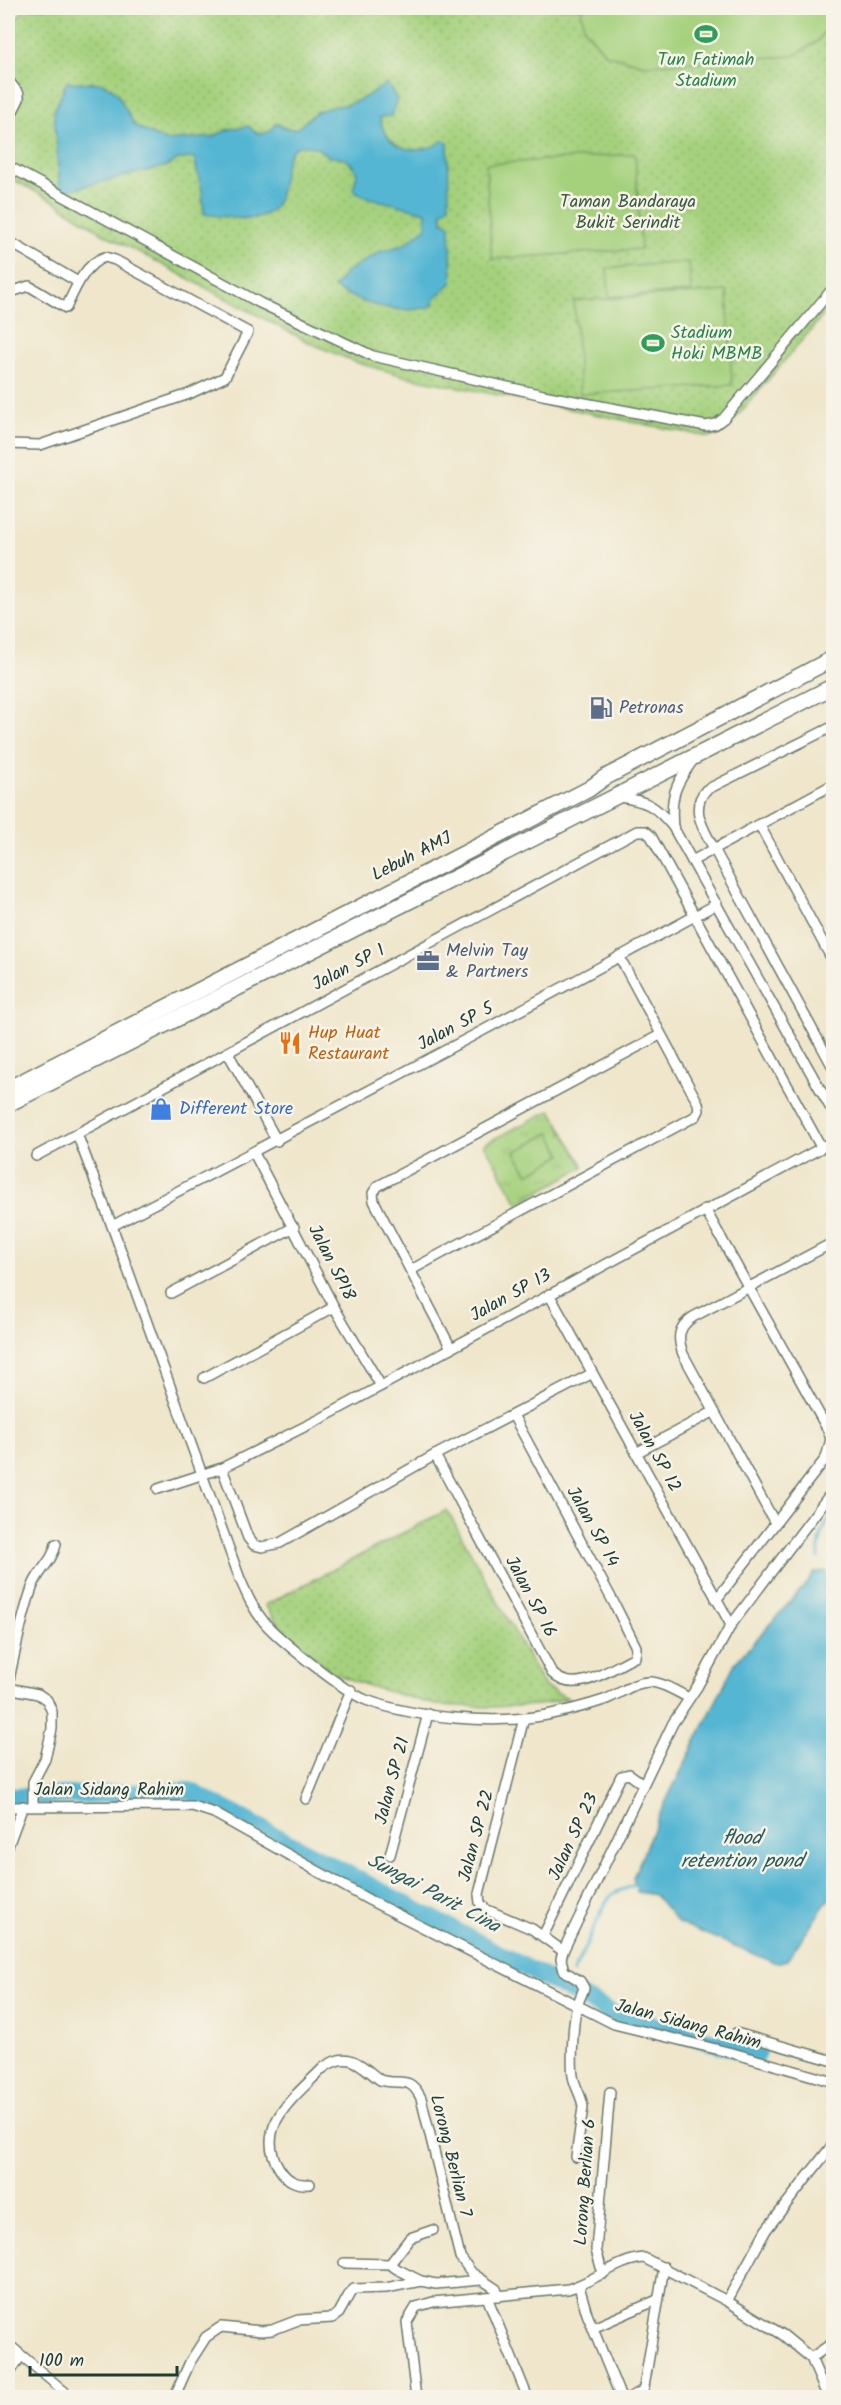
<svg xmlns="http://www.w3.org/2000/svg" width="841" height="2405" font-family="Kalam,sans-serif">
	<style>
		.grass { fill: url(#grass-tufts); stroke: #628758; stroke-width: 1.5 }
		.park { fill: url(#park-dots); stroke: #628758; stroke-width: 1.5 }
		.pitch { fill: #a5d17d; stroke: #628758; stroke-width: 1.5 }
		.water { fill: #54b6d3; stroke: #3a7a84; stroke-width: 1.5 }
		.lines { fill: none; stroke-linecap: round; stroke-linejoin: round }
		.stream { stroke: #54b6d3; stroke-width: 3 }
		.river { stroke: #54b6d3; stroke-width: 18 }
		.minor-casing { stroke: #687869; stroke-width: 12 }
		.trunk-casing { stroke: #687869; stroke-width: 18 }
		.minor { stroke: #fff; stroke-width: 9 }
		.trunk { stroke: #fff; stroke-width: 15 }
		.labels { text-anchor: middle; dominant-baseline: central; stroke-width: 5; stroke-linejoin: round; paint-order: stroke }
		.leisure-label { font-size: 18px; fill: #27864d; stroke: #f7f3e8 }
		.park-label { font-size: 18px; fill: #3a5b43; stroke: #f7f3e8 }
		.service-label { font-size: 18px; fill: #4e5e75; stroke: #f7f3e8; text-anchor: start }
		.street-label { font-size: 18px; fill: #1f3d34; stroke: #f7f3e8 }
		.food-label { font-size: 18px; fill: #c56008; stroke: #f7f3e8; text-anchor: start }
		.shop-label { font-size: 18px; fill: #366cbe; stroke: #f7f3e8; text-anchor: start }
		.water-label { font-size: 20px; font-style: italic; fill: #2c5b5c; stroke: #f7f3e8 }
	</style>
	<defs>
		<pattern id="grass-tufts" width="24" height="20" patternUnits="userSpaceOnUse" patternTransform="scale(1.5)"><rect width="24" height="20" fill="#a5d17d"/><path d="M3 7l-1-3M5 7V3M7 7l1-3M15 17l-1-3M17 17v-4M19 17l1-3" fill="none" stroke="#8eb46d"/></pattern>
		<pattern id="park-dots" width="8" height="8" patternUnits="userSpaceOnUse" patternTransform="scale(1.5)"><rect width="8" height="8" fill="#a5d17d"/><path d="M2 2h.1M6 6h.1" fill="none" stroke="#8eb46d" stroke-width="1.8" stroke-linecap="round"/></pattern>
	</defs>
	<rect width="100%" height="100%" fill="#f7f3e8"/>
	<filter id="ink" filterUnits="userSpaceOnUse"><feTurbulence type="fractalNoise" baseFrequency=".0167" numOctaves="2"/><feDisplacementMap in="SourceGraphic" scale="12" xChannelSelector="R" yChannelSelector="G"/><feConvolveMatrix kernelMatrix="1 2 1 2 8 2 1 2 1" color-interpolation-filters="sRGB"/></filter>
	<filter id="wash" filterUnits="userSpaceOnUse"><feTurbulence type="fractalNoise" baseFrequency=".008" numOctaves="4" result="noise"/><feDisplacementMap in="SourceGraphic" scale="24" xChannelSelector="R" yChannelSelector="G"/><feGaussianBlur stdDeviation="1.35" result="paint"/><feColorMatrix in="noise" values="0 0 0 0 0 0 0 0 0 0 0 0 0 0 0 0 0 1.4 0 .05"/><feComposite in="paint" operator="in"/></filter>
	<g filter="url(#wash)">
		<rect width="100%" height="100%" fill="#efe6cb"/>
		<polygon class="grass" points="551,1110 584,1167 518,1203 484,1144"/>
		<g class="park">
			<polygon points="25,8 471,8 483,14 491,12 497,8 833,8 833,304 727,428 719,435 709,437 408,377 358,363 310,343 106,235 52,200 8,177 8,30"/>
			<polygon points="447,1510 545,1687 568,1698 539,1705 491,1707 436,1705 372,1687 333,1673 278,1624 265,1605"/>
		</g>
		<g class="pitch">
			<polygon points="581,8 833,8 833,18 818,41 794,56 644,65 606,54 584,28"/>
			<polygon points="635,154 641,249 492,259 486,164"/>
			<polygon points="689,262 691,292 609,297 607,268"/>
			<polygon points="727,291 732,385 580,394 574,301"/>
			<polygon points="550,1133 562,1155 528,1174 515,1152"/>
		</g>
		<g class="water">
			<path d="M 67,82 L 102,83 L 116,91 L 135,126 L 165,141 L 212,137 L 230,129 L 249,126 C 257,137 269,136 276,123 C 302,138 300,121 317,112 C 325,107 344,106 354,102 C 366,98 377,90 387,83 L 397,99 L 391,116 L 380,117 C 385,151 419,158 444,140 L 448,143 L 449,206 L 442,212 L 443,222 L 450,225 L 452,282 L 436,297 L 432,306 C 398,316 363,304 334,288 L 346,272 L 379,252 L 403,245 L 426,228 L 426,212 L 366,197 L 353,190 L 357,174 C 352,160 343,157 329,157 C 326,153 316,147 310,146 C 272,139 293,198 268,213 C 250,223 224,216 204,214 L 202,190 L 194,158 L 178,159 L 167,166 L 60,192 L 54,111 Z"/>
			<polygon points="826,1571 831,1584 834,1584 833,1893 787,1960 776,1963 678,1923 655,1895 637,1892 633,1878 658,1817 735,1663 808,1582 814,1572"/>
		</g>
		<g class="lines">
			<g class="stream">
				<path d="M 819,1558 C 818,1539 823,1527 834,1511"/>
				<polyline points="573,1973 607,1900 614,1893 637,1884"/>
			</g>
			<polyline class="river" points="8,1797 190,1791 614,2014 757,2055"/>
		</g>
	</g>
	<g filter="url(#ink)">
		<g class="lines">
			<g class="minor-casing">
				<g id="minor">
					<polyline points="8,10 10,8"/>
					<polyline points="8,80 19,94 19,99 8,121"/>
					<polyline points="8,166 260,303 373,356 543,395 706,426 716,424 724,418 834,287"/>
					<polyline points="8,241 78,282"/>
					<path d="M 8,293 L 29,286 L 66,308 C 74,291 85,263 105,257 L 115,260 L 248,332 L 225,377 L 189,394 L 40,445 L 8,444"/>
					<path d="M 834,726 L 706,790 C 689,809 704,829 714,849 L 834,1069"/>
					<path d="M 619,797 C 647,801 655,805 673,827 L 834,1114"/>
					<polyline points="759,824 834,963"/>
					<path d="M 673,827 C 670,796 675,785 693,760"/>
					<polyline points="692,861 834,784"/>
					<polyline points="228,1053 277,1141"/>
					<path d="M 77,1134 L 112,1226 L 240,1579 C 247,1595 253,1609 264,1622 C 279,1640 345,1692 366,1700 C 415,1718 495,1725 547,1715 C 566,1711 586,1706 604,1700 C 619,1695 634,1681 651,1682 C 664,1683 677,1692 689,1698"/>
					<polyline points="254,1153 334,1307 381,1386"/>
					<polyline points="36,1156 609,846 637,831 645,831 651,836 821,1147"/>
					<polyline points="705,1209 828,1430 831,1439 826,1458 716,1600"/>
					<polyline points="112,1226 482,1031 717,904"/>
					<polyline points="411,1270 696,1116 699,1110 698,1103 619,956"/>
					<polyline points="171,1293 294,1227"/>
					<polyline points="549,1294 731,1625"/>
					<polyline points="451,1348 374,1201 373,1193 378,1186 660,1035"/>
					<polyline points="204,1378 334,1307"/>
					<polyline points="636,1453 713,1412"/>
					<path d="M 435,1455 L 552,1673 C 575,1697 611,1668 635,1657 L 636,1647 L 615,1605 L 513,1415"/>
					<polyline points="222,1468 248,1538 254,1545 262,1547 280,1543 435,1455 591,1374"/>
					<polyline points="158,1489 222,1468 322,1418 834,1141"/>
					<path d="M 775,1523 L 683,1354 C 677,1337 678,1327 693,1317 L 834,1242"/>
					<path d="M 8,1684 C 15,1652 21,1619 32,1588 C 38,1570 53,1562 56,1544"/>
					<polyline points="8,1688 38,1694 47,1700 52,1712 52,1729 45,1759 33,1782 33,1806"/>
					<polyline points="524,1718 479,1894 480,1903 485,1909 532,1929 563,1951"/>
					<polyline points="306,1799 351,1690"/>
					<polyline points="8,1807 192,1806 214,1813 369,1900 614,2024 736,2054 834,2082"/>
					<polyline points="8,1846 23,1806"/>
					<polyline points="390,1855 428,1714"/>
					<polyline points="543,1936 621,1776 629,1774 643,1784"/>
					<polyline points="736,2033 834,2061"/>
					<path d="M 576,2157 L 583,2107 C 582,2096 575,2088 573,2076 C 571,2061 573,2019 577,2006 C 579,2000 582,1994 584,1988 L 580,1981 L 564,1971 L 561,1959 L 563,1951 L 673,1723 L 697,1687 L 731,1625 L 834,1489"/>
					<path d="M 310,2184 C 296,2185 287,2181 279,2168 C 253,2126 296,2096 323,2068 C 349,2049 360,2065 380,2080 C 400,2086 409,2074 421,2098 L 460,2257 L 472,2273 L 496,2289 L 499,2296"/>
					<polyline points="344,2263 390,2264 397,2269 421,2281 436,2284 481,2280"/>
					<polyline points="390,2264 410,2238 433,2230"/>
					<polyline points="603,2274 596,2250 610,2092"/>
					<polyline points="579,2286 587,2314 621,2398"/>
					<polyline points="487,2297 528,2398"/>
					<polyline points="727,2301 766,2230 834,2143"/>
					<polyline points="593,2328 657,2300"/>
					<polyline points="8,2344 72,2398"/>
					<polyline points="811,2358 834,2342"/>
					<polyline points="8,2375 21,2356"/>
					<polyline points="174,2398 190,2362 206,2337 221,2327 261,2331 272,2330 298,2320 332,2318 339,2313 350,2293 354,2289 386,2288 421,2281"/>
					<path d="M 416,2398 L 407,2322 L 416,2307 L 433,2302 L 568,2289 C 594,2282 617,2260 644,2258 L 727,2301 L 783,2335 L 811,2358 L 828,2398"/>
					<polyline points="629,2398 642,2391 644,2387 664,2267"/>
				</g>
			</g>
			<g class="trunk-casing">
				<g id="trunk">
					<polyline points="8,1089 589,789 604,778 834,658"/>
					<polyline points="8,1104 834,686"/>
				</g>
			</g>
			<use href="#minor" class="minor"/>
			<use href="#trunk" class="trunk"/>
		</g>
	</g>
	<defs>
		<g id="stadium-bare" transform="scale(1.8)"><path d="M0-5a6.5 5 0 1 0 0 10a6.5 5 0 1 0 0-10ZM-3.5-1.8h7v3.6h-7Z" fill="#2e9e5b" stroke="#f7f3e8" stroke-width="2.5" paint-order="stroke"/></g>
		<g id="fuel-bare" transform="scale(1.8)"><path d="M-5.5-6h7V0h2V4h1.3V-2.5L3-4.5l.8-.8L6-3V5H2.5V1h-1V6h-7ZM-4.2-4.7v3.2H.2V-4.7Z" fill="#5c6f8a" stroke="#f7f3e8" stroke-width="2.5" paint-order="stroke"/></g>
		<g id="office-bare" transform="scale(1.8)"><path d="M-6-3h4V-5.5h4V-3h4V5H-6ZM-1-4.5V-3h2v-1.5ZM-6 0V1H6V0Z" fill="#5c6f8a" stroke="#f7f3e8" stroke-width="2.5" paint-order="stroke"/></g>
		<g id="restaurant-bare" transform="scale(1.8)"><path d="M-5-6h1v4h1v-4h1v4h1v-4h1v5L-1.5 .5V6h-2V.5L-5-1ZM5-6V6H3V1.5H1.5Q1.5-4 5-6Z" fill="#e8710a" stroke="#f7f3e8" stroke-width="2.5" paint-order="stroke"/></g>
		<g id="shop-bare" transform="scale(1.8)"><path d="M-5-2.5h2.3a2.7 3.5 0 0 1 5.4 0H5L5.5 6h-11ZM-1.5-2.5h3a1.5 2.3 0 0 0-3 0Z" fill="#3f7fe0" stroke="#f7f3e8" stroke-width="2.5" paint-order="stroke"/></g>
	</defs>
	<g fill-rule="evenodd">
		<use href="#stadium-bare" x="706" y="34"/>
		<use href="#stadium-bare" x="653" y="343"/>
		<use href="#fuel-bare" x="601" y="708"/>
		<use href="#office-bare" x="428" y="961"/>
		<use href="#restaurant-bare" x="290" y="1043"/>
		<use href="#shop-bare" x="161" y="1109"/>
	</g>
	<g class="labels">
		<g class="leisure-label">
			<text x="706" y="60">Tun Fatimah<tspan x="706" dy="21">Stadium</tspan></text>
			<text x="671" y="333" text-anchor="start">Stadium<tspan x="671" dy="21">Hoki MBMB</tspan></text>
		</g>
		<g class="park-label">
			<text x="628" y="202">Taman Bandaraya<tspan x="628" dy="21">Bukit Serindit</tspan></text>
		</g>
		<g class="service-label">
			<text x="619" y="708">Petronas</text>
			<text x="446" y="951">Melvin Tay<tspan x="446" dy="21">&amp; Partners</tspan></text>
		</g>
		<g class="street-label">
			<text transform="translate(412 857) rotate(-27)">Lebuh AMJ</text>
			<text transform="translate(349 968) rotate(-28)">Jalan SP 1</text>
			<text transform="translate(456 1027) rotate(-28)">Jalan SP 5</text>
			<text transform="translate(331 1263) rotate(63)">Jalan SP18</text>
			<text transform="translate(511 1296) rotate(-29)">Jalan SP 13</text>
			<text transform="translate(654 1452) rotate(61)">Jalan SP 12</text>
			<text transform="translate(592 1527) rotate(61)">Jalan SP 14</text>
			<text transform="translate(530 1597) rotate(62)">Jalan SP 16</text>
			<text transform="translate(393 1781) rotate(-75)">Jalan SP 21</text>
			<text x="109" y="1790">Jalan Sidang Rahim</text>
			<text transform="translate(477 1836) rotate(-75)">Jalan SP 22</text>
			<text transform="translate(574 1837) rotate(-65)">Jalan SP 23</text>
			<text transform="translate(688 2025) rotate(15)">Jalan Sidang Rahim</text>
			<text transform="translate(450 2156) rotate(76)">Lorong Berlian 7</text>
			<text transform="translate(586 2182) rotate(-86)">Lorong Berlian 6</text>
		</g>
		<g class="food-label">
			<text x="308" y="1033">Hup Huat<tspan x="308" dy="21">Restaurant</tspan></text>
		</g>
		<g class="shop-label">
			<text x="179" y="1109">Different Store</text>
		</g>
		<g class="water-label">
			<text x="742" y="1839">flood<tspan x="742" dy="23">retention pond</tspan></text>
			<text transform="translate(433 1894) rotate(28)">Sungai Parit Cina</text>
		</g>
	</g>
	<rect width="841" height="2405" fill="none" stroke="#f7f3e8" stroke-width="30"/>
	<path d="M30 2366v9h147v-9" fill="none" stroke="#1f3d34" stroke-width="3"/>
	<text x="39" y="2366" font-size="18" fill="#1f3d34" stroke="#f7f3e8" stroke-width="4.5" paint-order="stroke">100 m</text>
</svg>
